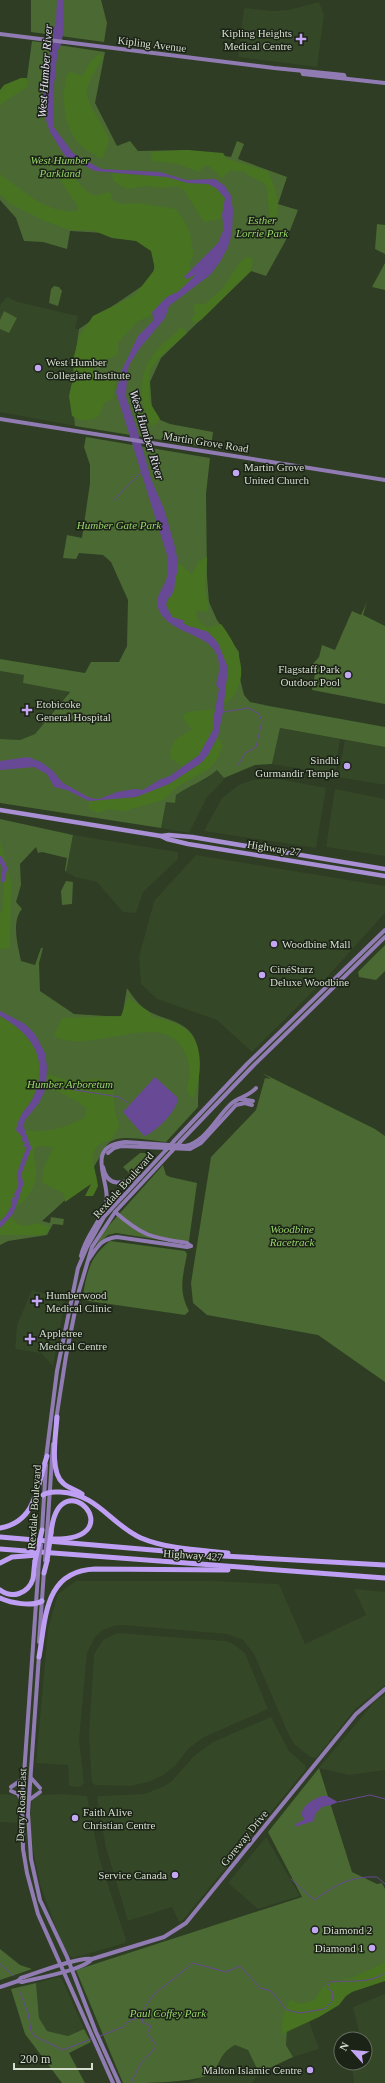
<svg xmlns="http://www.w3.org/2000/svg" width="385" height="2083" font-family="Georgia,serif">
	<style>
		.built { fill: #344727 }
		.green { fill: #4a6933 }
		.forest { fill: #487422 }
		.water { fill: #684995 }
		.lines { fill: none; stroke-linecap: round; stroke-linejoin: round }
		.stream { stroke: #684995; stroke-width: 1 }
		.river { stroke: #684995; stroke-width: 4.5 }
		.secondary { stroke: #907cb3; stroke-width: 4 }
		.primary { stroke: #a98fd4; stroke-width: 4.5 }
		.highway { stroke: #bf9ff3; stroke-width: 5 }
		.secondary-bridge { stroke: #907cb3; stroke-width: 4 }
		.highway-bridge { stroke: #bf9ff3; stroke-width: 5 }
		.poi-dot { fill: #c3a7f2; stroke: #1b2216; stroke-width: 1.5 }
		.labels { text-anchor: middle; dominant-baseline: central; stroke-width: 3; stroke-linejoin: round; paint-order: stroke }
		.poi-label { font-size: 11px; fill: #d5decf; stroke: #1b2216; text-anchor: start }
		.street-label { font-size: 11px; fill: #d5decf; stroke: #1b2216 }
		.park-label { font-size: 11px; font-style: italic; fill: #98d56a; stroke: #1b2216 }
		.water-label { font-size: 12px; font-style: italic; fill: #e7e0f6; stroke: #1b2216 }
	</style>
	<rect width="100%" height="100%" fill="#2e3d23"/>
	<g class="built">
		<polygon points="319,2 324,15 317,67 238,57 244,8 273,11 288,10"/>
		<polygon points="7,297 18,302 78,316 75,329 79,329 76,352 73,408 75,426 0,412 0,305"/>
		<polygon points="0,671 25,675 23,683 70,691 35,734 20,740 0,739"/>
		<polygon points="279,728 340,739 335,775 272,764"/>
		<polygon points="345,740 385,747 385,785 338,777"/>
		<polygon points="217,769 224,778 223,781 207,797 189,833 161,828 166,802 190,785 207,779"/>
		<polygon points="273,778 326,788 316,848 204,831 222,798 239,785 253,780"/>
		<polygon points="335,789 385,799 385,856 326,847"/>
		<polygon points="73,835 178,852 178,859 143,892 136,913 123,912 97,882 75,877 66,872"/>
		<polygon points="196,855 385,886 385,913 327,977 252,1052 217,1020 157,999 141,984 139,957 154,901"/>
		<polygon points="32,1290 65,1300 53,1366 41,1353 15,1349 17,1325"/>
		<polygon points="76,1581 212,1581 279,1584 305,1644 366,1615 354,1589 385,1592 385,1685 355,1709 316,1758 310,1757 294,1744 288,1733 254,1654 243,1640 227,1634 123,1625 113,1626 103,1630 95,1637 87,1653 79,1740 84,1783 80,1787 69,1786 68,1765 36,1763 48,1629 58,1594"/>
		<polygon points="117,1633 226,1641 233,1644 245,1653 268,1709 204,1737 189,1748 175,1766 162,1776 148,1782 130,1786 95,1785 92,1782 89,1736 94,1654 103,1640"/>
		<polygon points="385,1695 385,1770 349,1775 319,1768 376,1700"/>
		<polygon points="271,1717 289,1751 305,1765 306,1769 183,1920 179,1922 172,1907 128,1921 106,1848 97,1798 99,1796 144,1794 162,1787 171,1782 194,1756 213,1742"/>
		<polygon points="0,1794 13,1795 18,1798 17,1823 0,1822"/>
		<polygon points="62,1794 87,1796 99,1857 126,1940 125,1943 73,1958 68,1955 57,1931 40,1884 33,1850 30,1821 32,1799 39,1795"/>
		<polygon points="266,1837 300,1896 258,1909 228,1883"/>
		<polygon points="58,1977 62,1979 84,2029 68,2036 47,2031 39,2018 36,1983"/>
		<polygon points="385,1994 385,2083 354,2083 352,2063 365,2063 365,2039 361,2039 353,2007"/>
		<polygon points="309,2021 319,2049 293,2057 286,2045 287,2031"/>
		<polygon points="235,2045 248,2050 259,2073 252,2083 188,2083 211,2074 225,2050"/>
	</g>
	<g class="green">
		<polygon points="31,0 101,0 107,23 104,42 31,32"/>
		<path d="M 32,41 L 105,52 L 95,103 L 117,146 L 130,141 L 138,151 L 186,150 L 231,157 L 237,141 L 244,144 L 238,159 L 287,177 L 278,204 L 298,210 L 287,238 L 266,276 L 251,271 L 161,358 L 150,382 L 152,409 L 158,419 L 170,424 L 213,432 L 211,448 L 75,426 C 71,394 74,361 79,329 L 145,284 L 153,273 L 158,249 L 155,245 L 104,233 L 70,231 L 67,249 L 43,242 L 24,241 L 16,218 L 0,200 L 0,92 L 5,87 L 27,78 Z"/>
		<polygon points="377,224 385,225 385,254 375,249"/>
		<polygon points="385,263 385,290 372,287"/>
		<polygon points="54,286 59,287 62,291 58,306 49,303 51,289"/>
		<polygon points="4,311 17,318 9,333 0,329 0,320"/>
		<path d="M 86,437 L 210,458 L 206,494 L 207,577 L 209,602 L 217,620 L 239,652 L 240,679 L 244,695 L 250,702 L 269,706 L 385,727 L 385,747 L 280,728 L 272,764 L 255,765 L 224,778 L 217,770 C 205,781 190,785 176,795 L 175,803 L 166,802 L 161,828 L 0,803 L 0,739 L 20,740 L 35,734 L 70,692 L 23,683 L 24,675 L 0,671 L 0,659 L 85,673 L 91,662 L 119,662 L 127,646 L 128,600 L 111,562 L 103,555 L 79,553 L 76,559 L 63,558 L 67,535 L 82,538 L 90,483 L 90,465 L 84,447 Z"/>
		<polygon points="367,602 363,615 385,626 385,704 312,690 315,674 312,665 319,657 322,645 335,650 352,611 361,615"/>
		<path d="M 0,819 L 73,835 L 66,872 L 65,870 L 67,858 L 42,852 L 38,853 L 36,847 L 20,864 L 21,885 L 16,902 L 22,909 C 11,922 18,945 21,961 L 35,965 L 41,948 L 43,948 L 39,963 L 40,991 L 74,1014 L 122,1017 L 127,988 C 134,998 139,1006 150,1012 C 168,1021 192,1022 197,1046 C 201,1061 198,1090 198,1107 L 166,1142 C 153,1141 130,1136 117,1139 C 105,1142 104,1151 98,1160 C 85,1184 62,1203 42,1221 L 50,1223 L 51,1217 L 64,1219 L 63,1225 L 53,1224 L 47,1235 L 8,1241 L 0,1245 Z"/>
		<polygon points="66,881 73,882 72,904 62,905 61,891"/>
		<polygon points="385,945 385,971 376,980 359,977 358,972"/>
		<polygon points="262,1073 375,1129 385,1136 385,1382 318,1335 207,1315 193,1303 191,1283 211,1157 256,1110 265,1078 271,1079"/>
		<polygon points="140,1153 146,1153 150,1158 132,1176 123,1167"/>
		<polygon points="163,1165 166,1175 170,1177 197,1183 189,1241 187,1244 116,1233 108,1235 96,1246 103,1232"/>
		<path d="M 110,1241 L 185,1251 L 187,1254 C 183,1276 178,1290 189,1311 L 185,1315 L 82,1300 C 87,1274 88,1258 110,1241 Z"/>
		<path d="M 319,1768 L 352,1872 L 377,1884 L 382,1883 L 385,1889 L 385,1979 L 335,1989 L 287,2031 L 286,2045 L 293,2057 L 259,2073 L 248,2050 L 235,2045 C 217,2054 220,2069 210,2075 C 185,2083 150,2083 123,2083 L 76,1970 L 302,1897 L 268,1832 Z"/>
		<polygon points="0,1949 20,1965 32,1969 0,1980"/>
		<polygon points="36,1983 39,2018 47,2031 68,2036 84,2029 91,2042 69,2053 85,2083 62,2083 25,2034 11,1989"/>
	</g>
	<g class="forest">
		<path d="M 99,54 L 103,57 C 100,63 88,83 87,88 C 84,103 105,125 109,140 L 103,158 C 97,158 95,154 90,152 C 64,138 60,100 67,74 L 70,72 L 82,76 L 91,61 Z"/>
		<polygon points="21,78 26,78 29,82 27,87 2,103 0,106 0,90 4,85"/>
		<path d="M 188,150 L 223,153 L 227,159 L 268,171 C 275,188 283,207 273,224 L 270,223 L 267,188 L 264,183 L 246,174 L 247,172 L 230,170 L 222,178 L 210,167 L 205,165 L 199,172 L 178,164 L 152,161 L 151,152 Z"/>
		<path d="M 60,171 C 76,171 82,193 94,195 C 99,196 105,192 110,192 L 113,201 L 121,204 L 138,203 L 176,209 C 182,217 187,225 190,234 C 192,241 191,247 194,253 L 189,266 L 191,270 L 184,277 L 195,275 C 190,293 177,290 166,298 C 161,302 158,308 152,312 L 152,315 L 138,321 L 121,339 L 118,343 L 118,353 L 115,356 L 94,364 L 93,371 L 95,380 L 99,381 L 105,376 L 110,375 L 116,382 L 113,399 L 105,402 L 99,416 C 89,421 82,422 72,416 L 69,396 L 73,378 L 74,356 L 79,337 L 93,316 L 135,295 L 155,269 L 151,251 L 136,241 L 112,238 L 92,230 L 70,230 L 47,222 L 11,204 L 0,194 L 0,174 C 21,189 48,215 77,211 L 78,207 L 59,178 Z"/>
		<polygon points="112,173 167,177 188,183 208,184 216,188 225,198 223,218 204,222 184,190 176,186 160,188 147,186 127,189 113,181"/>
		<polygon points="247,257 253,259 251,271 201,320 195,323 191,319 196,313 193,310 195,304 205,304 222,289 241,261"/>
		<path d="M 180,328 L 183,328 L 187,333 L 157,360 L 149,372 L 149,401 L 160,419 L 152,427 C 136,400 138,367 162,345 C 168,339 175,335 180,328 Z"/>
		<path d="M 207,557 C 207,572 202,590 209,603 L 207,612 L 197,610 L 196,617 L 202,624 L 207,628 L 221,624 C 239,648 253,678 227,703 L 223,703 L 228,668 L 202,633 L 183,623 L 185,621 L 172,617 L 166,605 L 170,596 L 178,563 C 184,566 186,571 192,574 L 199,561 Z"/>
		<path d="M 215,709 L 213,730 L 208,741 L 199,755 L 183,766 L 171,759 C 167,744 180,735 192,730 L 182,716 L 188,712 Z"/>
		<polygon points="218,736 223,746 216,761 209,769 177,787 163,800 124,811 109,809 98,813 89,809 89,801 136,797 208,755"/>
		<polygon points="0,842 11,882 10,948 0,949 0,913 3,908 4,876 0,857"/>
		<path d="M 128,998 L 148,1011 L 152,1017 C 164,1019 180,1023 189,1032 C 205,1047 201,1082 192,1099 L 187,1091 C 186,1084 191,1078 190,1071 C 179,994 95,1059 54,1036 L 62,1018 L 121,1016 Z"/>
		<path d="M 0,1016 C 44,1040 53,1076 21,1115 L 23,1134 L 23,1130 C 45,1134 64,1128 84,1118 L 87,1109 L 77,1101 L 45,1085 L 46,1074 C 53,1075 60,1079 67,1080 C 83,1083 100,1074 114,1085 L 114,1106 L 119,1127 L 111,1140 C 83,1146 96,1167 98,1186 L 93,1196 L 85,1196 L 91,1184 L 65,1202 L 64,1194 L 42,1182 L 43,1170 L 53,1147 L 39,1146 L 34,1149 C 33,1157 36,1163 36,1171 C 36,1189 27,1199 14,1209 L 12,1218 L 18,1224 L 26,1226 L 36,1223 L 50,1227 L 45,1235 L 0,1235 Z"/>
		<path d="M 385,1962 L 385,1981 L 352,1992 L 346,1996 L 339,2005 L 319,2017 L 282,2034 C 281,2022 284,2010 290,2000 L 301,2004 L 315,2000 C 327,1977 332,1984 353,1977 C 364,1973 375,1968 385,1962 Z"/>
	</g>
	<g class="water">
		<path d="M 57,0 L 63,0 C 64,16 65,36 59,50 L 57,46 C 53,53 52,62 52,69 L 56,70 L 53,90 L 53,126 L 73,153 L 101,169 L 160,172 L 186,180 L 215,179 L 225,186 L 231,196 L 233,210 L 232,233 L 228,247 L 220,262 L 210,275 L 169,306 L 165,318 L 139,349 L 129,365 L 127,376 L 126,397 L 137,429 L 151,479 L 164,509 L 175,547 L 178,563 L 177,573 L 166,605 L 172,617 L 185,621 L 183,623 L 199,632 L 206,632 L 212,636 L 218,643 L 228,668 L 223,712 L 218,736 L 208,755 L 201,763 L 169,784 L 136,797 L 89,801 L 67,790 L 54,787 L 47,774 L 34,767 L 0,770 L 0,761 L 28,757 L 41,762 L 52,770 L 63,783 L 90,798 L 99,799 L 117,792 L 134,789 L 143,790 L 159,780 L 170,776 L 199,755 L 213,730 L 214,715 L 219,689 L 216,684 C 234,628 171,642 158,608 C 154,598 163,589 166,580 C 169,571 168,564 167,555 L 116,392 L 122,370 L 138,336 L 154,320 L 152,312 C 157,308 161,302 166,298 C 176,290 190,293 195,275 L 187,279 L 184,277 L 218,243 L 224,229 L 222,215 L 225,198 L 216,188 L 208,184 L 188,183 L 167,177 L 95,171 L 65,156 L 50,132 L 44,114 L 43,85 L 56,19 Z"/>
		<path d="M 0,1011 L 25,1024 L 35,1034 L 45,1053 L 47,1067 L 46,1088 L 39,1103 L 25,1120 L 21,1135 L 16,1130 C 17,1126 18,1120 21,1116 C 24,1109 30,1105 33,1098 C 50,1061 33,1034 0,1016 Z"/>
		<path d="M 155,1077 L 178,1098 C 178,1110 155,1133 144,1136 L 123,1112 Z"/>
		<path d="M 322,1796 L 327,1796 L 338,1802 L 331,1805 L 322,1807 L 315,1814 L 314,1821 L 294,1827 L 297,1823 L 304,1820 L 304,1817 L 301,1816 C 302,1805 312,1800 322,1796 Z"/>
	</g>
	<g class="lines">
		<g class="stream">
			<polyline points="114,500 142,471"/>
			<polyline points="223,712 249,708 259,714 262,721 256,747 245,753 238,765"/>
			<polyline points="45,1085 119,1097 128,1103"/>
			<polyline points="0,1222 4,1220 12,1206 13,1197 19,1186 19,1171 26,1150 21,1135"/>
			<polyline points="338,1802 370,1795 385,1799"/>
			<path d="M 291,1879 L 314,1900 C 336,1885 350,1876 377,1877 L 385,1884"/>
			<polyline points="0,1964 14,1976"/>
			<polyline points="19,1990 28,2013 31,2031 34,2036 63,2050 91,2039"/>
			<path d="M 100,2036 L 123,2027 L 130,2020 L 138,2018 L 153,1995 L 193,1963 L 226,1972 L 240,1966 L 260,1988 L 271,1991 L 286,2009 L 291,2011 L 300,2013 L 324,2009 L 332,2001 L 333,1992 L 327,1988 L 330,1982 C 348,1980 370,1984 385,1973"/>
			<polyline points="131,2083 141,2063 155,2048 156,2045 147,2033 151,2026 142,2022 144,2012"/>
		</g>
		<g class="river">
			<polyline points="52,76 57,42"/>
			<polyline points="178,295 196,278"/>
			<polyline points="169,595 172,589 173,579"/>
			<polyline points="191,629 207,634"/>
			<polyline points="0,858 5,868 3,880"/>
			<polyline points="0,1225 11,1213 15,1203 21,1184 19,1174 29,1148 22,1129"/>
		</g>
		<g class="secondary">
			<polyline points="0,34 274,68 344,75 345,78"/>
			<polyline points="302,71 303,74 385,83"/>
			<polyline points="0,419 385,480"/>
			<polyline points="240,1099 253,1101"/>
			<polyline points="174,1141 247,1064 385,930"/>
			<polyline points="180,1142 251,1068 385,937"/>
			<polyline points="108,1153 114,1148 121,1146 190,1149 201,1143 236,1105 245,1103 252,1105"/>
			<path d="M 103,1167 C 108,1191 126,1181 141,1177"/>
			<polyline points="107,1200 121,1198"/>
			<path d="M 115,1212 C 144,1237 151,1237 187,1243 L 191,1246"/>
			<path d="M 81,1256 C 85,1236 101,1222 106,1203 C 112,1184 82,1146 125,1142 L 185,1146 C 206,1142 217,1116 232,1103 C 240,1097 249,1096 256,1088"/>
			<path d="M 89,1259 C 98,1246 101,1239 117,1237 L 187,1247 L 191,1246"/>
			<polyline points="56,1420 66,1356 79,1291 92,1247 115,1212 172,1151"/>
			<polyline points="46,1458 57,1371 78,1268 87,1247 104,1217 166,1150"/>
			<polyline points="42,1530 46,1465"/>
			<polyline points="47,1534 53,1444"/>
			<polyline points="39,1561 22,1803 23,1849 27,1873 38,1914 113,2083"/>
			<polyline points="39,1642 44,1571"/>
			<polyline points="39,1655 28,1813 31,1859 40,1900 67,1957 96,2032 119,2083"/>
			<polyline points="31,1778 40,1788"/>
			<polyline points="11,1787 20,1781 25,1775"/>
			<polyline points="11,1791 18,1794 22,1801"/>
			<polyline points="29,1800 40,1792"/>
			<path d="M 18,1981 L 22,1982 C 37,1978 84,1970 92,1959"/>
			<path d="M 0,1987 L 18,1981 L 21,1978 C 36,1973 80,1956 92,1959 L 164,1937 L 186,1923 L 356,1714 L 385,1689"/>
		</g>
		<g class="primary">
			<polyline points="0,810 161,836 169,835 192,837 385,869"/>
			<polyline points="161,836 167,839 188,844 385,876"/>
		</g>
		<g class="highway">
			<path d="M 57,1417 C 56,1434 49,1471 63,1483 C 68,1488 76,1490 82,1494"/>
			<path d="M 43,1495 C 48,1491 54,1492 60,1492 C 98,1494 110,1524 141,1538 C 167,1549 200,1550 228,1553"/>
			<path d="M 0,1528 C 37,1522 37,1485 47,1456"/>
			<path d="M 51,1533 C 59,1456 136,1541 52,1539"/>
			<polyline points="0,1537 223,1556 385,1565"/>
			<polyline points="0,1549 385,1578"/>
			<polyline points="0,1563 12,1557 38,1555"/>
			<polyline points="44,1573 47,1561"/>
			<path d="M 0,1590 C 12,1599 28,1594 33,1579 C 34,1573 34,1567 35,1561"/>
			<path d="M 0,1598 C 11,1603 32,1607 42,1601"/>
			<path d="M 39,1657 C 46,1618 44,1571 95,1569 L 228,1570"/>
		</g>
		<g class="secondary-bridge">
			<polyline points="166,1150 174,1141"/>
			<polyline points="172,1151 180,1142"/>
			<polyline points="39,1561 41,1545"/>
			<polyline points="45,1561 47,1534"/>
		</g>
		<g class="highway-bridge">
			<polyline points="35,1561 42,1530"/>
			<polyline points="47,1561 51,1533"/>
		</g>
	</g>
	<g class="poi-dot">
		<path d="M299 33h4v4h4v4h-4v4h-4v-4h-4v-4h4z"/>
		<circle cx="38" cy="368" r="4"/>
		<circle cx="236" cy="473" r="4"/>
		<circle cx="348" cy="675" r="4"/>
		<path d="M25 704h4v4h4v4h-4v4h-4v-4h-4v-4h4z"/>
		<circle cx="347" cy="766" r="4"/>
		<circle cx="274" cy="944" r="4"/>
		<circle cx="262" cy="975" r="4"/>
		<path d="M35 1295h4v4h4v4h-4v4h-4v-4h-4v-4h4z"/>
		<path d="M28 1333h4v4h4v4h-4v4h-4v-4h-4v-4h4z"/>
		<circle cx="75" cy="1818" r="4"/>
		<circle cx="175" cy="1875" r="4"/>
		<circle cx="315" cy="1930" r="4"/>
		<circle cx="372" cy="1948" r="4"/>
		<circle cx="310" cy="2070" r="4"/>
	</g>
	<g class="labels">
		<g class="poi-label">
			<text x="292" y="33" text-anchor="end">Kipling Heights<tspan x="292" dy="13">Medical Centre</tspan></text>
			<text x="46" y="362">West Humber<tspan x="46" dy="13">Collegiate Institute</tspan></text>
			<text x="244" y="467">Martin Grove<tspan x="244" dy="13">United Church</tspan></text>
			<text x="340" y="669" text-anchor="end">Flagstaff Park<tspan x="340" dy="13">Outdoor Pool</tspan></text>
			<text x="36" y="704">Etobicoke<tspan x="36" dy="13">General Hospital</tspan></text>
			<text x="339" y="760" text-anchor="end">Sindhi<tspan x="339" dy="13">Gurmandir Temple</tspan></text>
			<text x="282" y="944">Woodbine Mall</text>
			<text x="270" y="969">CinéStarz<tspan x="270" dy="13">Deluxe Woodbine</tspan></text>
			<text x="46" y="1295">Humberwood<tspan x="46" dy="13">Medical Clinic</tspan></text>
			<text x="39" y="1333">Appletree<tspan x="39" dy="13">Medical Centre</tspan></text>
			<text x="83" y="1812">Faith Alive<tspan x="83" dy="13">Christian Centre</tspan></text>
			<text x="167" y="1875" text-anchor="end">Service Canada</text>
			<text x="323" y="1930">Diamond 2</text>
			<text x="364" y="1948" text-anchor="end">Diamond 1</text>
			<text x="302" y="2070" text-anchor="end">Malton Islamic Centre</text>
		</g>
		<g class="street-label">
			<text transform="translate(152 44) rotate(7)">Kipling Avenue</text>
			<text transform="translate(206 442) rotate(9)">Martin Grove Road</text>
			<text transform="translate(274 848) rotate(9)">Highway 27</text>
			<text transform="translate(123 1185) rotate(-48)">Rexdale Boulevard</text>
			<text transform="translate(34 1507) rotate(-86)">Rexdale Boulevard</text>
			<text transform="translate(193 1555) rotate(4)">Highway 427</text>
			<text transform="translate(21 1805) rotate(-88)">Derry Road East</text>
			<text transform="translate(244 1838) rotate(-51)">Goreway Drive</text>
		</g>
		<g class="park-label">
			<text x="60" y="160">West Humber<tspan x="60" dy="13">Parkland</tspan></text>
			<text x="262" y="220">Esther<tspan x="262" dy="13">Lorrie Park</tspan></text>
			<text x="119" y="525">Humber Gate Park</text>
			<text x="70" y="1084">Humber Arboretum</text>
			<text x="292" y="1229">Woodbine<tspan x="292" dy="13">Racetrack</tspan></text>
			<text x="168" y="2013">Paul Coffey Park</text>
		</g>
		<g class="water-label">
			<text transform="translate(45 71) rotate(-86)">West Humber River</text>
			<text transform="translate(147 435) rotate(73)">West Humber River</text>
		</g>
	</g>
	<g transform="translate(353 2051) rotate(297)"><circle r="19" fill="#1b2216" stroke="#656d60"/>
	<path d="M0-3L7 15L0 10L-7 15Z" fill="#c3a7f2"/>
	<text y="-6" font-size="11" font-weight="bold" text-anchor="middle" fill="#d5decf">N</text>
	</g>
	<path d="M14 2063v6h78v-6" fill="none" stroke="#d5decf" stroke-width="2"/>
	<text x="20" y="2063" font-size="12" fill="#d5decf" stroke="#1b2216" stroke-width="3" paint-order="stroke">200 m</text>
</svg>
